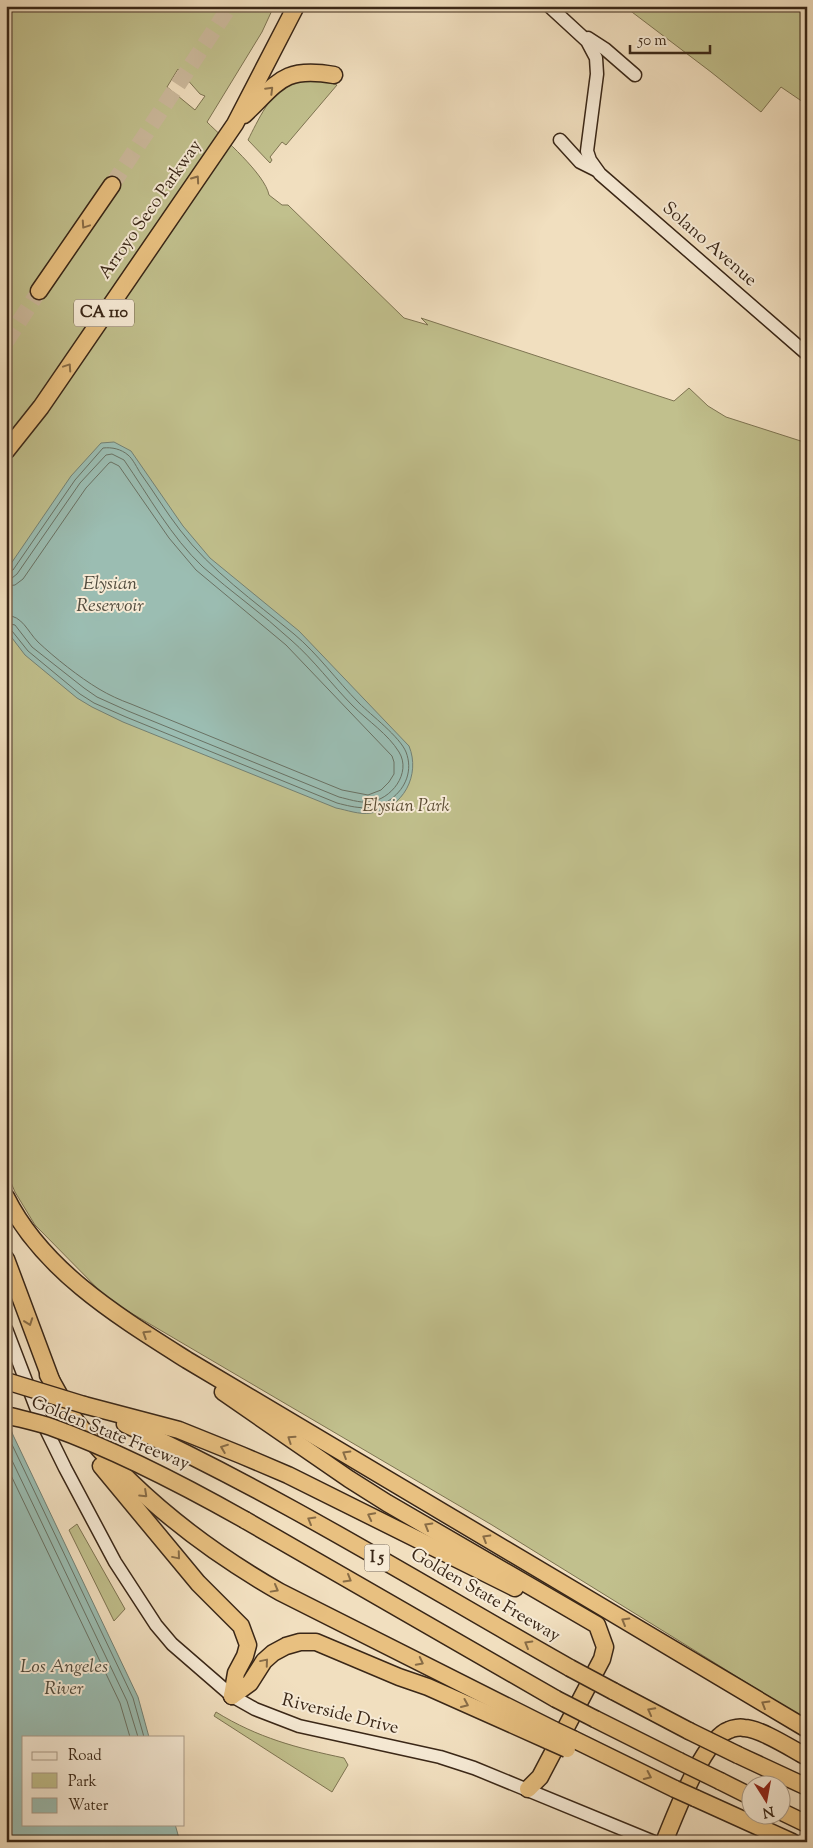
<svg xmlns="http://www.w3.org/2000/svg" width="813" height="1848" font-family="'Sorts Mill Goudy',serif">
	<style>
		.green { fill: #c1c08d; stroke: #7e7452; fill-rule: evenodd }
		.water { fill: #9bbdb2; stroke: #748174 }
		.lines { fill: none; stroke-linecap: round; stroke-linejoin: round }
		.shore { stroke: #6a7264; stroke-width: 1 }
		.highway-tunnel { stroke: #ccba9d; stroke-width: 16; stroke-dasharray: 16 8; stroke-linecap: butt }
		.secondary-casing { stroke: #3a2717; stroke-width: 15 }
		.highway-casing { stroke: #3a2717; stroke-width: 19 }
		.secondary { stroke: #f6ead5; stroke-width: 12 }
		.highway { stroke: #e8c080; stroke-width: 16 }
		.highway-bridge-casing { stroke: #3a2717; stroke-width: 19; stroke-linecap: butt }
		.highway-bridge { stroke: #e8c080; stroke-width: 16 }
		.oneway { stroke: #886c46 }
		.labels { text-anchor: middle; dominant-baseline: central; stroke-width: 4; stroke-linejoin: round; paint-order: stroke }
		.shield { fill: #f6ead5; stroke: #726250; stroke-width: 1 }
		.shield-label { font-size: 16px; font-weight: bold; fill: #3a2717 }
		.street-label { font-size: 18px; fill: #3a2717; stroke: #f6ead5 }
		.park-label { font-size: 18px; font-style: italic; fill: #5c4d34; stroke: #f6ead5 }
		.water-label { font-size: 19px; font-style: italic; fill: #524c3e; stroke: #f6ead5 }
	</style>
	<rect width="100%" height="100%" fill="#f1dfbf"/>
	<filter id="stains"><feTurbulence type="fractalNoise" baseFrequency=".004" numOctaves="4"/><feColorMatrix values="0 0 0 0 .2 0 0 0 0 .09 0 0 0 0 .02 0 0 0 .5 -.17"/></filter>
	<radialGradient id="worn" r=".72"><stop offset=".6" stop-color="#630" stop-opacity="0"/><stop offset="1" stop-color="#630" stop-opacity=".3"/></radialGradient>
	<g class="green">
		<path d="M 6,6 L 274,6 L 262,32 L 207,122 C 223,138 265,174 269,195 L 282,205 L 288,205 L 404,318 L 428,325 L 421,318 L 674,401 L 689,388 L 708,406 L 726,417 L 807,443 L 807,1720 L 492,1525 L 109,1300 L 35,1225 L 15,1192 L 6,1171 ZM 178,69 L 200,94 L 205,96 L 195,110 L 167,87 Z"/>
		<polygon points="624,6 807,6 807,107 803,102 781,87 761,112 711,72"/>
		<path d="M 314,77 L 337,85 L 286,145 L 282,142 L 270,157 L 272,160 L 270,163 L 248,140 C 257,122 272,90 291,81 C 298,79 307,78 314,77 Z"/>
		<polygon points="77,1524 125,1609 114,1621 69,1530"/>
		<path d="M 216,1712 C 258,1738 297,1748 344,1758 L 348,1765 L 332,1792 L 214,1716 Z"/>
	</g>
	<g class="water">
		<path d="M 114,442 L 131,451 L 183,526 L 210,558 L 299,631 L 409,746 C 421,775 403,809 371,813 C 359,815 347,810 336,808 L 123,722 L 92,707 L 77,698 L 25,655 L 6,630 L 6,571 L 10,565 L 71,476 L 101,443 Z"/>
		<polygon points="6,1415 13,1435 138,1697 149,1737 24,1737 24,1824 175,1824 180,1842 6,1842"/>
	</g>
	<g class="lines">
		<g class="shore">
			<path d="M 6,572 L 13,570 L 75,480 L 103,448 C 112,447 121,449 128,455 C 133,459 137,468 141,474 C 154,492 166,512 180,530 C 211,571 254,601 294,634 C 318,654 337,681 359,703 C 371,715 400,737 406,752 C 413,770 406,788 391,799 C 374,812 356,808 337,803 L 126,717 L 94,703 L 80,694 L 28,651 L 12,631 L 6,629"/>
			<path d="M 6,578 L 12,578 L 17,574 L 80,483 L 106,455 L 112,454 L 124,460 C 149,496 171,537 203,567 C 231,592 263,614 291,640 C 314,660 332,685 353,706 C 368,721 388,734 399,752 C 412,773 391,800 369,802 C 359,803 348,799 339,797 L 128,711 L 97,697 L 84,688 L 32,647 L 15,625 L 6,623"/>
			<path d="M 6,586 L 15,585 L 23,579 L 86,488 L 109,463 L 111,462 L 119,466 L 169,538 L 196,570 L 286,645 L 392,756 L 394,762 L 394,774 L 389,782 L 381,790 L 368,795 L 342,790 L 131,704 C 120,700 109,695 99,689 C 79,677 55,658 38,642 C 27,631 23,616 6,615"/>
			<polyline points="6,1432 133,1698 144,1737"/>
			<polyline points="6,1448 127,1701 138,1737"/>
			<polyline points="6,1465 120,1703 130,1737"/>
		</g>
		<g class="highway-tunnel">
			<polyline points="112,185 230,6"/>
			<polyline points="6,342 39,291"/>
		</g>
		<g class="secondary-casing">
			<g id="secondary">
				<polyline points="549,6 587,41 596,58 597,74 587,151 590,160 600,174 807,354"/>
				<polyline points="588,38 605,49 635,75"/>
				<polyline points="560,140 580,162 596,170"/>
				<polyline points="6,1329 39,1415 65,1468 115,1562 156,1625 172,1644 232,1696 255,1709 299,1726 440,1757 474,1768 654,1842"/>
			</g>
		</g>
		<g class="highway-casing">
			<g id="highway">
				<path d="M 244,115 C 278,83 282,66 334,75"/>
				<polyline points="39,291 112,185"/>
				<polyline points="6,451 41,407 235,124 296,6"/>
				<path d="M 6,1197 C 43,1271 119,1317 187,1360 L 807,1729"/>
				<polyline points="6,1259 53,1385"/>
				<path d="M 48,1375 C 58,1391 66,1410 78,1424 C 133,1493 203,1548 280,1592 L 554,1730"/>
				<polyline points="223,1392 349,1479 387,1503 597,1625 605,1647 602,1659 540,1777 528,1789"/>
				<polyline points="84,1405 179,1430 241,1455 288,1475 515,1588"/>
				<path d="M 125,1424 C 279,1495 423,1585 570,1668"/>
				<polyline points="101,1466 198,1583 241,1626 248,1645 245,1656 236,1673 232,1696"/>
				<polyline points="245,1520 556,1699"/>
				<polyline points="613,1691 689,1731"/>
				<polyline points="232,1696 250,1683 264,1661 273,1653 286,1646 300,1642 316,1642 399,1677 428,1687 549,1741"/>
				<polyline points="595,1719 679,1761"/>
				<polyline points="573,1739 675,1789"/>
				<polyline points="738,1755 807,1787"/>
				<polyline points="720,1781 750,1796"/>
				<polyline points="695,1798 792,1842"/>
				<polyline points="780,1811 807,1824"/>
				<path d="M 664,1842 C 675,1816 703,1739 729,1730 C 733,1728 740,1727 744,1728 C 760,1728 792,1749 807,1757"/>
			</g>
		</g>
		<use href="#secondary" class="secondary"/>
		<use href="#highway" class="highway"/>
		<g class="highway-bridge-casing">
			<g id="highway-bridge">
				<polyline points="6,1381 84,1405"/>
				<path d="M 6,1415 C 21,1419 36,1422 51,1427 C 118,1451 183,1485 245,1520"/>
				<polyline points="570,1668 613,1691"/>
				<polyline points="556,1699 595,1719"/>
				<polyline points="554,1730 573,1739"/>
				<polyline points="689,1731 738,1755"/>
				<polyline points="549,1741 567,1749"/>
				<polyline points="679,1761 720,1781"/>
				<polyline points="675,1789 695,1798"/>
			</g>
		</g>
		<use href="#highway-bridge" class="highway-bridge"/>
	</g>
	<defs><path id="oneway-chevron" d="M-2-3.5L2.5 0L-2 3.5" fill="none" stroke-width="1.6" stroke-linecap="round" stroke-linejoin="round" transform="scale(1.25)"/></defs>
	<g class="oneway">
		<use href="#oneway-chevron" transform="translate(270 90) rotate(-45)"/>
		<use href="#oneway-chevron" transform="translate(196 179) rotate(-55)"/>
		<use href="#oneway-chevron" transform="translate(85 225) rotate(124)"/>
		<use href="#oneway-chevron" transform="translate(68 367) rotate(-56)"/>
		<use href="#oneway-chevron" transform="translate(29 1322) rotate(70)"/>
		<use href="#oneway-chevron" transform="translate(146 1334) rotate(-148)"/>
		<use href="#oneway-chevron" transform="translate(291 1439) rotate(-146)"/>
		<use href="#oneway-chevron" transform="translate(224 1448) rotate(-159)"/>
		<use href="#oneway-chevron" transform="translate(346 1454) rotate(-149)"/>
		<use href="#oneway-chevron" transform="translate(144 1494) rotate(43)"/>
		<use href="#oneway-chevron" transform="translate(371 1516) rotate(-153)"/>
		<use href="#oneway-chevron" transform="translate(311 1520) rotate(-150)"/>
		<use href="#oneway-chevron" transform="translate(428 1526) rotate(-150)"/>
		<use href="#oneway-chevron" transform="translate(486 1538) rotate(-149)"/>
		<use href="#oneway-chevron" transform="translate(177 1556) rotate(50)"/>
		<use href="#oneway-chevron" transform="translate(348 1579) rotate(30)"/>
		<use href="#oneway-chevron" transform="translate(275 1589) rotate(29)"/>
		<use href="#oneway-chevron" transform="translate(625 1621) rotate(-150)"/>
		<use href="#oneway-chevron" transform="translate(528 1644) rotate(-150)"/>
		<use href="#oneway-chevron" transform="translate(265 1662) rotate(-50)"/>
		<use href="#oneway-chevron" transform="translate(420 1662) rotate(27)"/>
		<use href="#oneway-chevron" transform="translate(465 1704) rotate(24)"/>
		<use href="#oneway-chevron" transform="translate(765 1704) rotate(-149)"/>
		<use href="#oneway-chevron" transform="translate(651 1711) rotate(-152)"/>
		<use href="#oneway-chevron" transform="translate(648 1776) rotate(25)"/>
	</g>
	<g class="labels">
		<g class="shield">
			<rect x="74" y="299.5" width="60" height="27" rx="4"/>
			<rect x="364.5" y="1544.5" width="25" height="27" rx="4"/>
		</g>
		<g class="shield-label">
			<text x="104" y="313">CA 110</text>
			<text x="377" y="1558">I 5</text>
		</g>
		<g class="street-label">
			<text transform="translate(151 210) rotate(-55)">Arroyo Seco Parkway</text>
			<text transform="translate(709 245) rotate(41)">Solano Avenue</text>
			<text transform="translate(110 1434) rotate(22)">Golden State Freeway</text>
			<text transform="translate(485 1596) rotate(30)">Golden State Freeway</text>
			<text transform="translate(340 1715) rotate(14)">Riverside Drive</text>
		</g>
		<g class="park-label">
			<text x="406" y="807">Elysian Park</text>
		</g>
		<g class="water-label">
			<text x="110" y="584">Elysian<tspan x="110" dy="22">Reservoir</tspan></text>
			<text x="64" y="1667">Los Angeles<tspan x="64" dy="22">River</tspan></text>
		</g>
	</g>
	<rect width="813" height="1848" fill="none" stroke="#f1dfbf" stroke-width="25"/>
	<rect x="8" y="8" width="798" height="1833" fill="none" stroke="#3a2717" stroke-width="2.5"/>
	<rect x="12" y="12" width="788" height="1823" fill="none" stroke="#3a2717"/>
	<rect x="22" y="1736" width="162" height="90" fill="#f6ead5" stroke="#ab9c89"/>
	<rect x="32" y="1752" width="25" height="8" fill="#f6ead5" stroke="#ab9c89"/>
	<text x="68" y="1760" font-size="15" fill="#3a2717">Road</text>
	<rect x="32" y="1773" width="25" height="15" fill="#c1c08d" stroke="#ab9c89"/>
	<text x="68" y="1786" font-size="15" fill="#3a2717">Park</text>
	<rect x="32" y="1798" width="25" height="15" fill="#9bbdb2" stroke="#ab9c89"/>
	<text x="68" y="1810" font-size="15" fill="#3a2717">Water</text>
	<g transform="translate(766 1800) rotate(169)"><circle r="24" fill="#f6ead5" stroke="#ab9c89"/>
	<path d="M0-4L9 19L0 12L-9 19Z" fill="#8f2418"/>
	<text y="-8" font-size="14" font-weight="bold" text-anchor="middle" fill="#3a2717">N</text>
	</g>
	<path d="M630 45v8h80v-8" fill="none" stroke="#3a2717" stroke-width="2.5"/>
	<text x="638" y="45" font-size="15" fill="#3a2717" stroke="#f6ead5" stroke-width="4" paint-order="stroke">50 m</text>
	<rect width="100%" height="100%" filter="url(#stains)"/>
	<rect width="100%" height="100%" fill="url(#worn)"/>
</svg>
